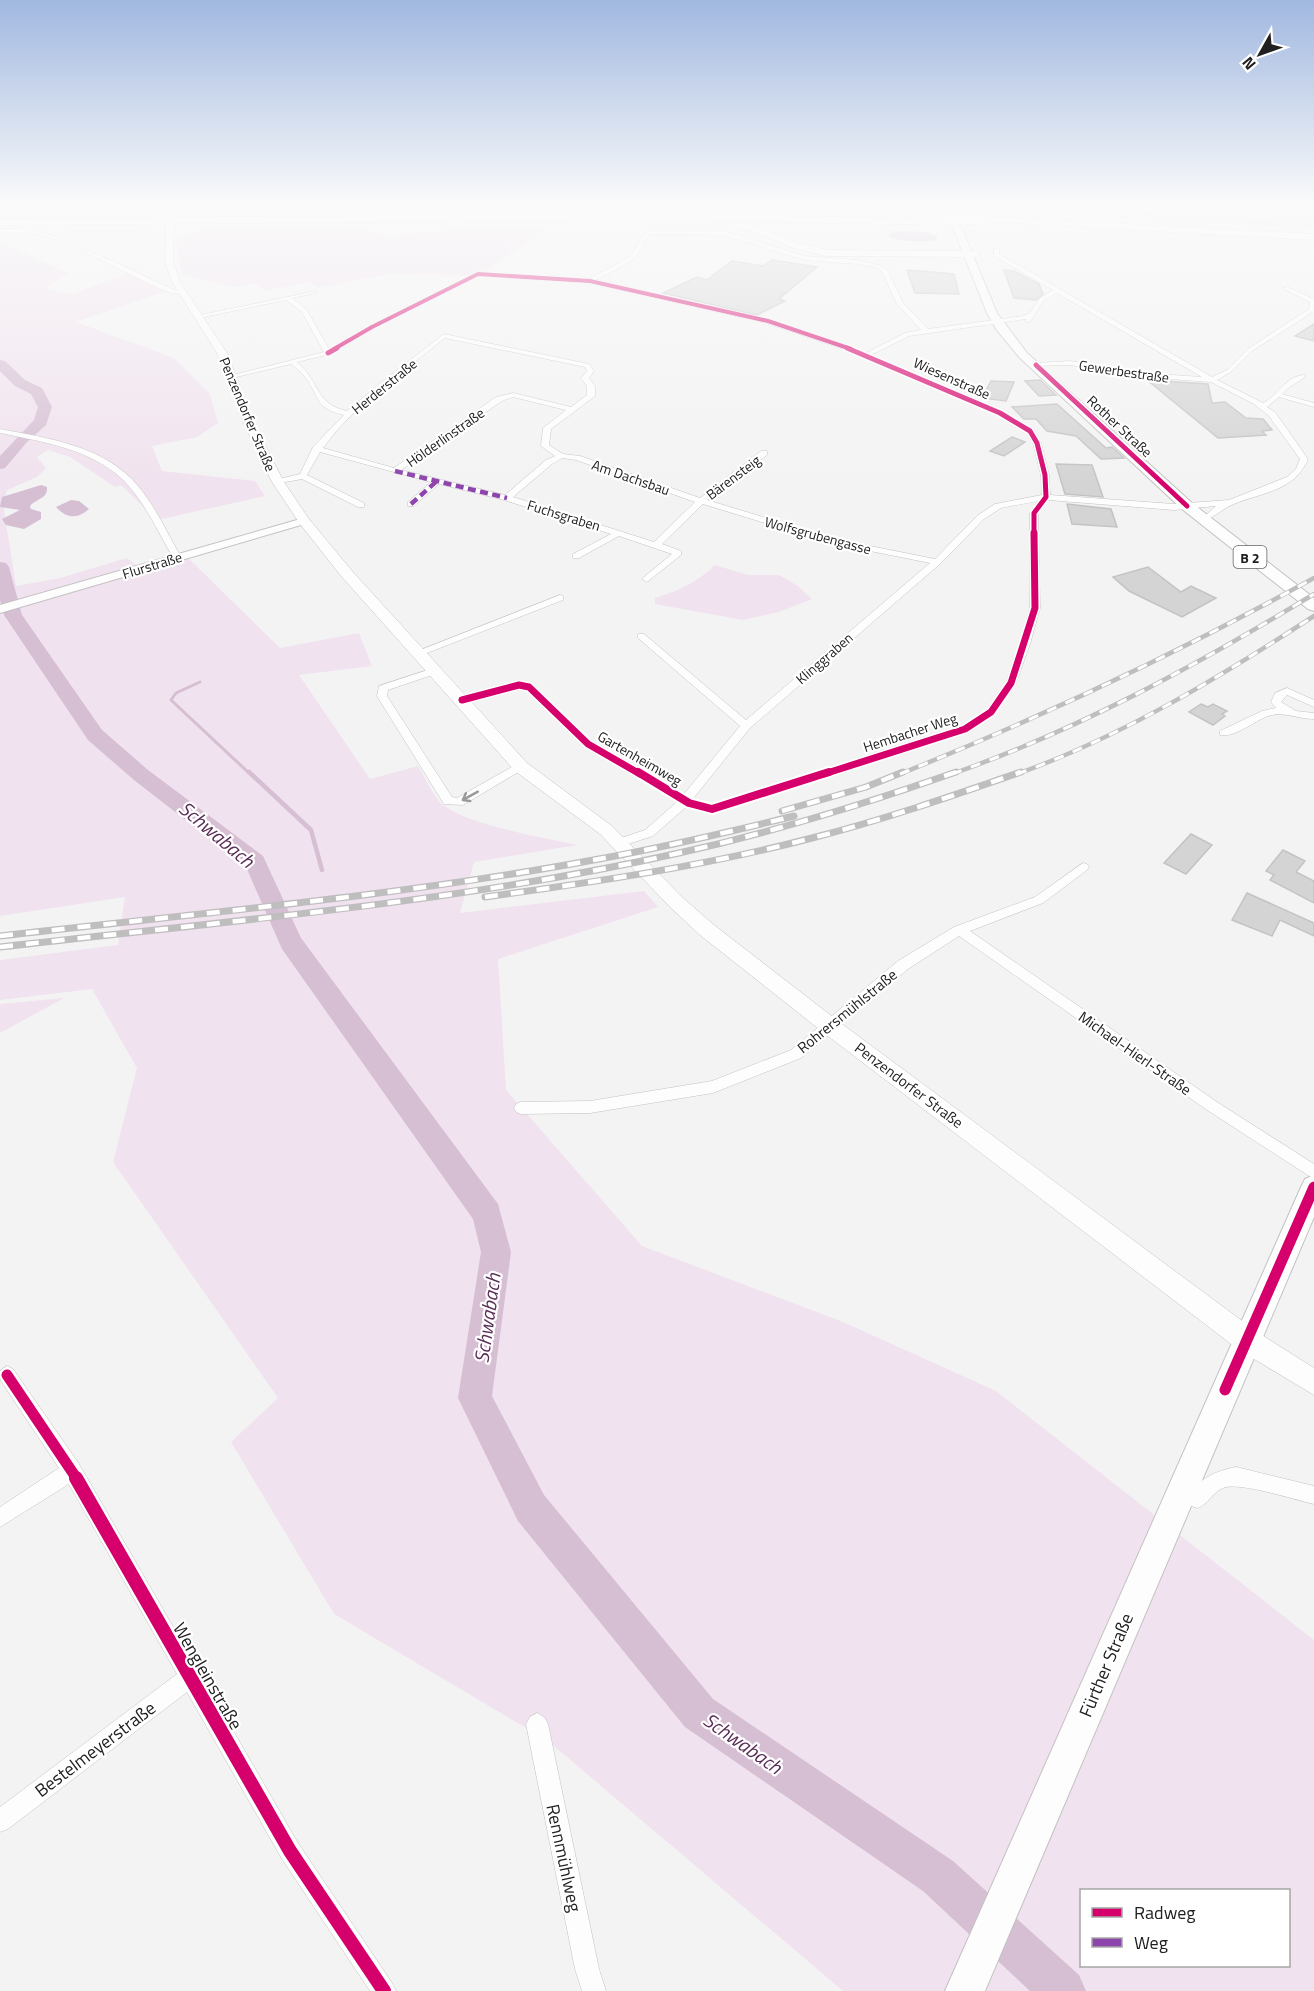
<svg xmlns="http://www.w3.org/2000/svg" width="1314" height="1991" font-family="'Titillium Web',sans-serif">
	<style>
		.green { fill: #f0e2ee; fill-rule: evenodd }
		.water { fill: #d6bed3 }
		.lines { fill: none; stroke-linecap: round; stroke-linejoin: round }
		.stream-far1 { stroke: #d6bed3; stroke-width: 3 }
		.stream { stroke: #d6bed3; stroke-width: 4.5 }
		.river { fill: #d6bed3; fill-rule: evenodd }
		.building { fill: #d5d4d5; stroke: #c4c3c4; stroke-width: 1.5 }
		.minor-casing { stroke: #c2c2c2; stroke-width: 1 }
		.tertiary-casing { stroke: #c2c2c2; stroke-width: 2 }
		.secondary-casing { stroke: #c2c2c2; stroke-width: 1 }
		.primary-casing { stroke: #c2c2c2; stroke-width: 2 }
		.motorway-casing { stroke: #c2c2c2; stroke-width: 1 }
		.minor { fill: #fdfdfd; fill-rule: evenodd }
		.tertiary { fill: #fdfdfd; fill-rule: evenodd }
		.secondary { fill: #fdfdfd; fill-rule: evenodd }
		.primary { fill: #fdfdfd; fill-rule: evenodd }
		.motorway { fill: #fdfdfd; fill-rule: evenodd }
		.rail-far1-casing { stroke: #bfbebf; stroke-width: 4.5 }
		.rail-casing { stroke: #bfbebf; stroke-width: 7 }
		.rail-far1 { stroke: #fff; stroke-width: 3; stroke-dasharray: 10; stroke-linecap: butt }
		.rail { stroke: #fff; stroke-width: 4.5; stroke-dasharray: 13; stroke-linecap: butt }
		.secondary-bridge-casing { stroke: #c2c2c2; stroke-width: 9; stroke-linecap: butt }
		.motorway-bridge-casing { stroke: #c2c2c2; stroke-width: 12; stroke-linecap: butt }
		.secondary-bridge { stroke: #fdfdfd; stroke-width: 8 }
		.motorway-bridge { stroke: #fdfdfd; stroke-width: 11 }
		.quiet { stroke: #8e44ad; stroke-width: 4.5; stroke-dasharray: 8 4.5; stroke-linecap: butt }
		.cycleway-far5-casing { stroke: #fff; stroke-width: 5 }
		.cycleway-far4-casing { stroke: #fff; stroke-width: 8 }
		.cycleway-far3-casing { stroke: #fff; stroke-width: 10 }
		.cycleway-far2-casing { stroke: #fff; stroke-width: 12 }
		.cycleway-far1-casing { stroke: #fff; stroke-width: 15 }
		.cycleway-casing { stroke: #fff; stroke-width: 18 }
		.cycleway-far5 { stroke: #d6006c; stroke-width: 4 }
		.cycleway-far4 { stroke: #d6006c; stroke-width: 5 }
		.cycleway-far3 { stroke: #d6006c; stroke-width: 7 }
		.cycleway-far2 { stroke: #d6006c; stroke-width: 8 }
		.cycleway-far1 { stroke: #d6006c; stroke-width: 11 }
		.cycleway { stroke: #d6006c; stroke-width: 14 }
		.oneway { stroke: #9a9a9a }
		.labels { text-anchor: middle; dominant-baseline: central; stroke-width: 4.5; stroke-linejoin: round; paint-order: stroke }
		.far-street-label { font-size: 14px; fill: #212021; stroke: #fff }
		.shield { fill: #fff; stroke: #646364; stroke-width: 1.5 }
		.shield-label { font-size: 14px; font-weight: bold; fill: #212021 }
		.street-label { font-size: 15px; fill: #212021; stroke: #fff }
		.near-street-label { font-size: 18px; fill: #212021; stroke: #fff }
		.near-water-label { font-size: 20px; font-style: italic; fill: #5a2d57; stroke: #fff }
	</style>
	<rect width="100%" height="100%" fill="#f4f3f4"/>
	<g class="green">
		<polygon points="8,205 154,205 154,209 30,211"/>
		<polygon points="807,205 945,205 949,215 838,212"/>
		<polygon points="1299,205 1314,205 1314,227 1145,219 1069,213 1065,208 1264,219"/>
		<polygon points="451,226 547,228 478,276 389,274 318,288 309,282 265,291 255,283 234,287 182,275 175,239 195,231 217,228 354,227 390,236 445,231"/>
		<path d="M 0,242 L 69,274 L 44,288 L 73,294 L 128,273 L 164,292 L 76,322 L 174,358 L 210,394 L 218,423 L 197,437 L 152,446 L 162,471 L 255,481 L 265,496 L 157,520 L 121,485 L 115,487 L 70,457 L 48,450 L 37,457 L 46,468 L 37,477 L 7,490 L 3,504 L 16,586 L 60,578 L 127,558 L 144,572 L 188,558 L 280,648 L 359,633 L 372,666 L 299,675 L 370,779 L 418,766 C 425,777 433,797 443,805 C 472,826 541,837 577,845 L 474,862 L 460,913 L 644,891 L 658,907 L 498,959 L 506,1090 L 642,1246 L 843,1322 L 996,1391 L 1314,1640 L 1314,1991 L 843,1991 L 548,1741 L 334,1614 L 231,1442 L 278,1398 L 113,1162 L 137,1068 L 92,989 L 0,1000 L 0,960 L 118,945 L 125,897 L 0,916 ZM 1082,1890 L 1288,1890 L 1288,1966 L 1082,1966 Z"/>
		<path d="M 715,565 L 748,575 L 779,575 L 798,586 L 812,599 L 779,612 L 743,620 L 655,604 L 655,598 C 678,591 698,582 715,565 Z"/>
		<polygon points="64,998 0,1033 0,1004"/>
	</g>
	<g class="water">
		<path d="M 897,231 L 926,232 L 938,236 L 936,240 C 921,242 903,242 888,237 L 890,233 Z"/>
		<path d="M 41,485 L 47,487 C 48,499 37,498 30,506 L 31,509 L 41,512 L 41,519 L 24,529 L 6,525 L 2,519 L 20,510 L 0,507 L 2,497 Z"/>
		<path d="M 71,500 L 79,501 L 89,509 C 77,520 66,518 56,507 Z"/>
	</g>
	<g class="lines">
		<polyline class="stream-far1" points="200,682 176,693 171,700 250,774"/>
		<polyline class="stream" points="249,772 311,830 322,870"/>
		<g class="river">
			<polygon points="0,360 5,361 25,380 42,388 52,407 46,425 27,442 5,468 0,469 0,456 34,420 38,407 31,394 15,386 0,371"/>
			<polygon points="0,562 6,563 9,567 22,615 102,730 148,770 263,856 301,938 498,1204 511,1252 492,1396 544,1495 713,1699 953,1861 1079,1975 1086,1991 1030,1991 923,1891 685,1727 518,1521 458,1398 481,1252 473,1219 282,949 246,867 134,780 88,740 4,615 0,600"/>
		</g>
	</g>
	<g class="building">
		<polygon points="772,260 817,267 779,299 785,301 757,315 663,293 697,277 707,280 732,261 763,266"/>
		<polygon points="907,270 954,274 959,294 915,293"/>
		<polygon points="1004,270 1014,271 1039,284 1043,294 1036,300 1014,298"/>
		<polygon points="1314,324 1314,341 1295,336"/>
		<polygon points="1040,380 1056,395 1039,396 1025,381"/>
		<polygon points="1147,380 1208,384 1212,403 1225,402 1246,418 1263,419 1272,430 1262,431 1266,435 1218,438"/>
		<polygon points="991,381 1014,382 1006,401 982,398"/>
		<polygon points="1057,404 1106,448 1112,447 1124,458 1101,459 1076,436 1047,431 1036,419 1024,419 1012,407"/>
		<polygon points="1012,437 1025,442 1004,456 990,451"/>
		<polygon points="1056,464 1092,465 1103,497 1065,494"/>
		<polygon points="1067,504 1111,509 1117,527 1072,524"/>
		<polygon points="1148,567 1181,592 1191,586 1216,598 1182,617 1129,591 1113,577"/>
		<polygon points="1201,704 1208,707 1213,704 1227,711 1222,714 1225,716 1213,725 1189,712"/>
		<polygon points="1191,834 1212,845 1186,874 1164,863"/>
		<polygon points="1283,850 1305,861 1296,872 1314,881 1314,903 1270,880 1274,875 1266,871"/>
		<polygon points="1247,893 1314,923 1314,936 1280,920 1272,936 1232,920"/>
	</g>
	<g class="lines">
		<g class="minor-casing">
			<g id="minor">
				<polygon points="1084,205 1197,210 1218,205 1211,211 1197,214"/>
				<path d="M 0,229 L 27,229 L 45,233 L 115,262 L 172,289 L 185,292 C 180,294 173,294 168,292 C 125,275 86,248 41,235 C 28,231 14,233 0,233 Z"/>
				<path d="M 649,231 L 724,231 L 805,256 L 858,260 L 882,266 L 888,271 L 903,303 L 928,329 L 1023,316 L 1030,313 L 1040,298 L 1053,290 L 994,256 L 994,249 L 999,248 L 999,254 L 1212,377 L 1227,370 L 1248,349 L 1309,309 L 1310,302 L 1282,288 L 1287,287 L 1314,299 L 1314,311 L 1252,351 L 1231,372 L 1217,380 L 1263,403 C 1278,396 1286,375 1305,375 L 1305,377 L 1287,389 L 1282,394 L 1314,403 L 1314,407 L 1279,397 L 1267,407 L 1275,412 L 1308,459 C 1295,491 1263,492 1234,504 C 1226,507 1218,514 1210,518 L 1206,515 L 1216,506 L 1174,510 L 1048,500 L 1038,513 L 1040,608 L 1030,644 L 1016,683 L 995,714 L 969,731 L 716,812 L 702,812 L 686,807 L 653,836 L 619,847 L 615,846 L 613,843 L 615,840 L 645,830 L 678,801 L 584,746 L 526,689 L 519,688 L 462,703 L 457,700 L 458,698 L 519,682 L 533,685 L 592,742 L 684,794 L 740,726 L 638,638 L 638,634 L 644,634 L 746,720 L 930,563 L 830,543 L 703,504 L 662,544 L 681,551 L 681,555 L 647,582 L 642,579 L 644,577 L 672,554 L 619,536 L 579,558 L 573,558 L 573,554 L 611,534 L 504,500 L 439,484 L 414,506 L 408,506 L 408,502 L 431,482 L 320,452 L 307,475 L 364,503 L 364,507 L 358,507 L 302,479 L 275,484 L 275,480 L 300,474 L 313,447 L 344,415 C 314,408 321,398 305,377 C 301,372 296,368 291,364 L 232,378 L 229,376 L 324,352 L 302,312 L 286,300 L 199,318 L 196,316 L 316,291 L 316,293 L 292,298 L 307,310 L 329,349 L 370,326 L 476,273 L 589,279 L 628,258 L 634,251 L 643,234 ZM 652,234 L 724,235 L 804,260 L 858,264 L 878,268 L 882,272 L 897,304 L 921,330 L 905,333 L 866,353 L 770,320 L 595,280 C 608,273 624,267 635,258 C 642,250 643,238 652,234 ZM 479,276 L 590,283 L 766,323 L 864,356 L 997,415 L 1027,432 L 1033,443 L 1041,475 L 1042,495 L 995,504 L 978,515 L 935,559 L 835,539 L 707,500 L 767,455 L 767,451 L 761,451 L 700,498 L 580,456 L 563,454 L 549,445 L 551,429 L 595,396 L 595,386 L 589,378 L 594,371 L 589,364 L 444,334 L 383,381 L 347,411 C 315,404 321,383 297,362 L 330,354 L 374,328 ZM 1057,293 L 1202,377 L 1142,373 L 1070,361 L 1036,363 L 1034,366 L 1070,365 L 1142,377 L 1211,382 L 1254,404 L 1269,416 L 1300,459 L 1296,469 L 1287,477 L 1229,500 L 1174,504 L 1050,495 L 1049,475 L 1041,443 L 1033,429 L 1003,411 L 871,355 L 909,336 L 1026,319 L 1026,322 L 1030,322 L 1044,300 ZM 445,338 L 585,367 L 587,371 L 581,378 L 587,386 L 587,395 L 571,407 L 513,393 L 496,397 L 394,468 L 323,448 C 355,404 403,372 445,338 ZM 513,397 L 566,410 L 543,428 L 541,446 L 555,456 L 546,460 L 505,495 L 401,470 L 502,401 ZM 562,458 L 576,460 L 695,502 L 654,542 L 513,497 L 552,464 ZM 1039,501 L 1030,513 L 1030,608 L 1020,644 L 1006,683 L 987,710 L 961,727 L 712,805 L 692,800 L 750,728 L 940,564 L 984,519 L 1001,508 Z"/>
				<path d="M 0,429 C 48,438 105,446 138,486 C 156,507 167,533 181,557 L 180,559 L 174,559 C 161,538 151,515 136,495 C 105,451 49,443 0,433 Z"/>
				<polygon points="560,595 563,596 563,600 422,655 418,656 413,653"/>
				<polygon points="434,668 438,669 438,673 388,690 387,696 452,797 457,798 517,764 521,763 527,767 463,805 444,804 377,696 379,686"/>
				<path d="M 1287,688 L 1314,700 L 1314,707 L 1287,695 L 1281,702 L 1296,711 L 1314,713 L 1314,719 C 1298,719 1283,711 1268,716 C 1254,721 1235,738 1220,735 L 1220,731 L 1262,711 L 1276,708 L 1271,702 L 1275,693 Z"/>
				<polygon points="1083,863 1087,864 1089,867 1087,870 1043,903 970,931 1217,1102 1314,1164 1314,1179 1207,1110 959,936 908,969 801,1058 713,1093 590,1113 521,1114 516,1112 514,1108 516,1104 521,1102 590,1101 712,1081 791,1050 898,961 954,927 1035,897"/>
				<polygon points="7,1366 13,1369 79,1464 298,1843 392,1983 396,1991 370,1991 282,1859 187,1692 8,1829 0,1832 0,1807 177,1674 69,1484 0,1527 0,1507 59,1468 1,1381 0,1371"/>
				<path d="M 1236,1467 L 1314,1486 L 1314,1504 C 1295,1500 1238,1481 1223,1488 C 1213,1492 1208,1504 1198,1508 L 1191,1506 L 1189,1499 C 1197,1478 1216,1471 1236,1467 Z"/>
				<polygon points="537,1713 544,1717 548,1724 599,1969 606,1991 582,1991 575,1969 526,1724 530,1717"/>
			</g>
		</g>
		<g class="tertiary-casing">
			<polygon id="tertiary" points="304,518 310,521 308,523 0,613 0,605"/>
		</g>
		<g class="secondary-casing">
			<polygon id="secondary" points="170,224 174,226 173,262 180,282 227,353 255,426 284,482 309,519 352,571 527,763 612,826 683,898 714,925 838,1021 1257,1332 1314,1368 1314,1395 1239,1350 824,1033 700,935 671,908 600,834 515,771 342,577 300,524 272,482 245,426 217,353 172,282 165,262 166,226"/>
		</g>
		<g class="primary-casing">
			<g id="primary">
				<polygon points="944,205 952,205 997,313 1027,353 1192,503 1314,598 1314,611 1308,609 1182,509 1019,357 996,329 987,313"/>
				<polygon points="1314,1175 1314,1217 985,1991 945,1991 1301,1187 1305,1179"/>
			</g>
		</g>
		<g class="motorway-casing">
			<g id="motorway">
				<polygon points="669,214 938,219 943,222 938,225 669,220 0,225 0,219"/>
				<polygon points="980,216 1314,234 1314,240 976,221 976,217"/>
				<polygon points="740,222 763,228 798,243 826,250 975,251 980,254 975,257 826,256 790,247 755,232 736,227 735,225"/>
			</g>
		</g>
		<use href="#minor" class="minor"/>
		<use href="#tertiary" class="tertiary"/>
		<use href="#secondary" class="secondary"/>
		<use href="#primary" class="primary"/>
		<use href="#motorway" class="motorway"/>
		<g class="rail-far1-casing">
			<g id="rail-far1">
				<path d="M 900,774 C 1042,717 1180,652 1314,578"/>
				<path d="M 952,774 C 1080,729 1199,664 1314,594"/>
				<path d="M 1017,774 C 1123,736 1220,677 1314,616"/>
			</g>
		</g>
		<g class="rail-casing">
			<g id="rail">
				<polyline points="782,811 866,787 903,772"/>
				<path d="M 485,897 C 595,882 705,866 812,838 C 883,820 952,796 1021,772"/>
				<path d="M 0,936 C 200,913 401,896 599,859 C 664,847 729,832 794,816"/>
				<path d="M 0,947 C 227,921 456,903 679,853 C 773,832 865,804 956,772"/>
			</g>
		</g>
		<use href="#rail-far1" class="rail-far1"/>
		<use href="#rail" class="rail"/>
		<g class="secondary-bridge-casing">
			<polyline id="secondary-bridge" points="170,226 172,211"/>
		</g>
		<g class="motorway-bridge-casing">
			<polyline id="motorway-bridge" points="936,218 980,219"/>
		</g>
		<use href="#secondary-bridge" class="secondary-bridge"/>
		<use href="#motorway-bridge" class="motorway-bridge"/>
		<g class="quiet">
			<polyline points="395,471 507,498"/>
			<polyline points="411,504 437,481"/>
		</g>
		<g class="cycleway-far5-casing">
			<polyline id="cycleway-far5" points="334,349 372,327 478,274 590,281 768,321 851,349"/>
		</g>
		<g class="cycleway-far4-casing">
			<g id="cycleway-far4">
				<polyline points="847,348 1000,413 1030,431 1037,443 1045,475 1046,497 1034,513 1034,535"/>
				<polyline points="328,353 337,348"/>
				<polyline points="1036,365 1187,506"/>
			</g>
		</g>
		<g class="cycleway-far3-casing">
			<g id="cycleway-far3">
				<polyline points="462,700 519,685 529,687 588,744 640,774"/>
				<polyline points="824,774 965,729 991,712 1011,683 1035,608 1034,533"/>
			</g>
		</g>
		<g class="cycleway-far2-casing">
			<polyline id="cycleway-far2" points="638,772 689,803 712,809 829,772"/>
		</g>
		<g class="cycleway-far1-casing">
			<g id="cycleway-far1">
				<polyline points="7,1375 77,1479"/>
				<polyline points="1225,1390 1314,1187"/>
			</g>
		</g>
		<g class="cycleway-casing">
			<polyline id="cycleway" points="76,1478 290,1851 384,1991"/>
		</g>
		<use href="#cycleway-far5" class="cycleway-far5"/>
		<use href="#cycleway-far4" class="cycleway-far4"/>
		<use href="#cycleway-far3" class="cycleway-far3"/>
		<use href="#cycleway-far2" class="cycleway-far2"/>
		<use href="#cycleway-far1" class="cycleway-far1"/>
		<use href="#cycleway" class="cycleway"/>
	</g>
	<defs><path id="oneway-shaft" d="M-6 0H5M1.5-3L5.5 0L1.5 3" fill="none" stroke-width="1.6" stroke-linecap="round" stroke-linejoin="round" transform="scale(1.5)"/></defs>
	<use class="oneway" href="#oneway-shaft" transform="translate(470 796) rotate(151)"/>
	<linearGradient id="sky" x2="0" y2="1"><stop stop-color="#a1b8e0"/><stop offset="0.42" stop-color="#fafafa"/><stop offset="1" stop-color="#fafafa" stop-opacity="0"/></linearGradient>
	<rect width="1314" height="484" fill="url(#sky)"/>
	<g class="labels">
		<g class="far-street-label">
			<text transform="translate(1124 371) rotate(8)">Gewerbestraße</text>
			<text transform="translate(952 378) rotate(24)">Wiesenstraße</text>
			<text transform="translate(384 386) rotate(-39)">Herderstraße</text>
			<text transform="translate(248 414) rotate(67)">Penzendorfer Straße</text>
			<text transform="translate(1120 426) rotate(43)">Rother Straße</text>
			<text transform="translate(445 437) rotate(-35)">Hölderlinstraße</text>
			<text transform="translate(631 477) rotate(19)">Am Dachsbau</text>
			<text transform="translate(733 477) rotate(-37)">Bärensteig</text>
			<text transform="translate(564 515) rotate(17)">Fuchsgraben</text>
			<text transform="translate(818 535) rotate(15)">Wolfsgrubengasse</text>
			<text transform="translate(152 565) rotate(-17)">Flurstraße</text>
			<text transform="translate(824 658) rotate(-41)">Klinggraben</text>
			<text transform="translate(910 732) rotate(-18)">Hembacher Weg</text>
			<text transform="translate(640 758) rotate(30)">Gartenheimweg</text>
		</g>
		<rect class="shield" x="1233.5" y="546" width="33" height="22" rx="4.5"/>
		<g class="shield-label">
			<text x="1250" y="557">B 2</text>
		</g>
		<g class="street-label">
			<text transform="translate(847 1011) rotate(-39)">Rohrersmühlstraße</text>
			<text transform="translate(1135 1053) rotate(35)">Michael-Hierl-Straße</text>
			<text transform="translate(909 1085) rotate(37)">Penzendorfer Straße</text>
		</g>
		<g class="near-street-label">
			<text transform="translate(1106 1665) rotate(-67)">Fürther Straße</text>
			<text transform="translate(208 1676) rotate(60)">Wengleinstraße</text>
			<text transform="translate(95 1749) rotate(-37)">Bestelmeyerstraße</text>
			<text transform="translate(564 1858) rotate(78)">Rennmühlweg</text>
		</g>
		<g class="near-water-label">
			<text transform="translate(217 834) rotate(40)">Schwabach</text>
			<text transform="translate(487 1318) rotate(-82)">Schwabach</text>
			<text transform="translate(743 1743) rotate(35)">Schwabach</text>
		</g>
	</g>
	<rect x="1080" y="1889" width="210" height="78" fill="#ffffff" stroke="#a6a6a6" stroke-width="1.5"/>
	<rect x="1092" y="1908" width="30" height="9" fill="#d6006c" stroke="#a6a6a6" stroke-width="1.5"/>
	<text x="1134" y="1919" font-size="18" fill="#212021">Radweg</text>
	<rect x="1092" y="1938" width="30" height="9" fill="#8e44ad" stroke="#a6a6a6" stroke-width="1.5"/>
	<text x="1134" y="1949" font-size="18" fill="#212021">Weg</text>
	<g transform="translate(1260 54) rotate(230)" stroke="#ffffff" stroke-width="4.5" paint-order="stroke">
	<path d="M0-4.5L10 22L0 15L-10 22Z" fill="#212021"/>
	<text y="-9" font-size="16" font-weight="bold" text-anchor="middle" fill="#212021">N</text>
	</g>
</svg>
